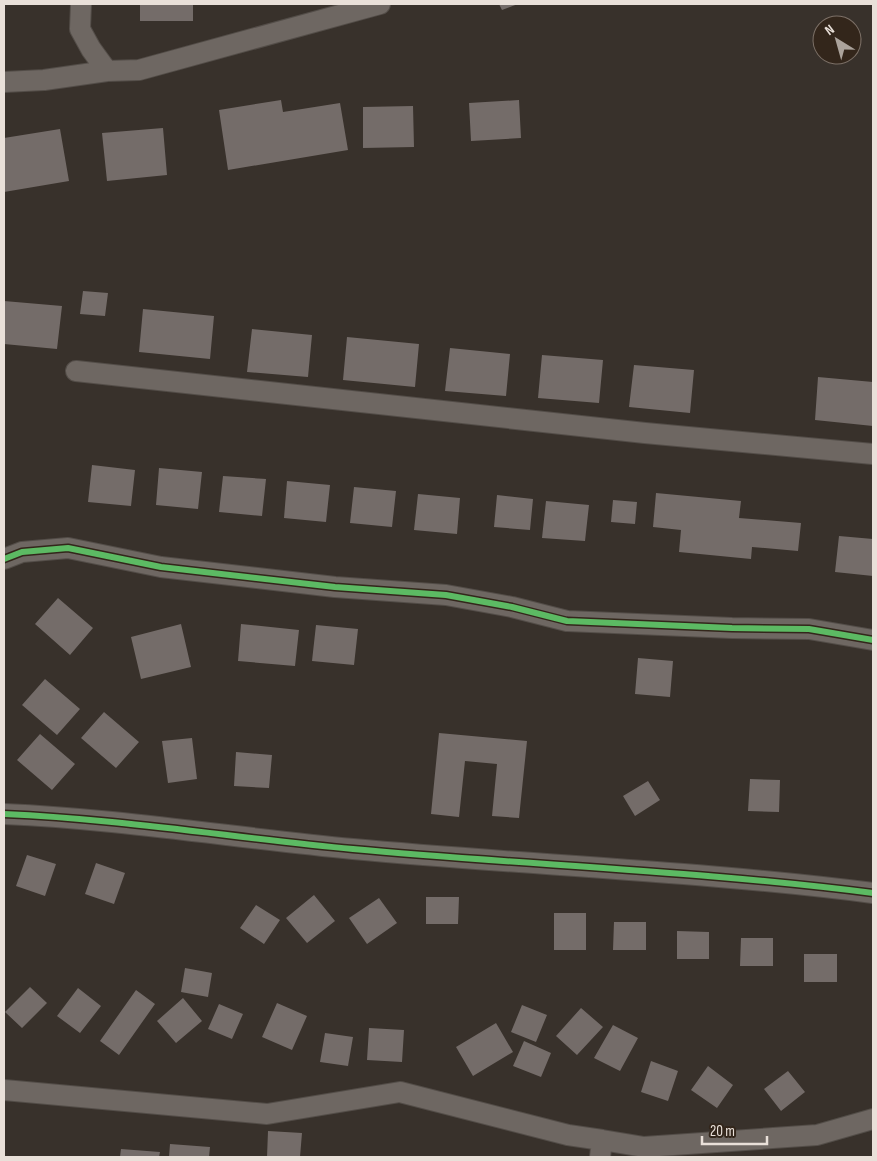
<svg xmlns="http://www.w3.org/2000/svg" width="877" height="1161" font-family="'Sofia Sans Condensed',sans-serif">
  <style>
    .building { fill: #746c69 }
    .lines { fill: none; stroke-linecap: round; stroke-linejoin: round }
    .minor-casing { stroke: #534d48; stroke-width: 22 }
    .minor { stroke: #6e6762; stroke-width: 20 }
    .cycleway-casing { stroke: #33261b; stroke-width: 9 }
    .cycleway { stroke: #5cba63; stroke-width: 6 }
  </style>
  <rect width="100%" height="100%" fill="#38312b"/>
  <path class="building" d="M140 4H193V21H140Z
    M499 4H518L502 10Z
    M281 100 283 112 340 103 348 150 228 170 219 110Z
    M519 100 521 138 471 141 469 103Z
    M413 106 414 147 363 148V107Z
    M163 128 167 175 107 181 102 133Z
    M60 129 69 181 4 192V138Z
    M83 291 108 293 105 316 80 314Z
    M4 301 62 306 57 349 4 344Z
    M143 309 214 316 210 359 139 352Z
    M252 329 312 335 308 377 247 372Z
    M347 337 419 344 415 387 343 380Z
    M450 348 510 354 506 396 445 391Z
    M542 355 603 360 599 403 538 398Z
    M634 365 694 370 690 413 629 407Z
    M818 377 873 382V426L815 420Z
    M92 465 135 470 131 506 88 502Z
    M159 468 202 472 198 509 156 505Z
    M223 476 266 479 262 516 219 512Z
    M287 481 330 485 326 522 284 518Z
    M354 487 396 491 392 527 350 523Z
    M656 493 741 501 739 518 801 523 798 551 752 547 751 559 679 552 681 530 653 527Z
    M418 494 460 498 457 534 414 530Z
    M497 495 533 499 530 530 494 527Z
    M613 500 637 502 635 524 611 522Z
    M546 501 589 505 585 541 542 538Z
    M839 536 873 539V576L835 572Z
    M58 598 93 628 70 655 35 624Z
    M181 624 191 667 141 679 131 637Z
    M241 624 299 630 295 666 238 661Z
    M316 625 358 629 354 665 312 661Z
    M638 658 673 661 670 697 635 694Z
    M45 679 80 709 57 735 22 705Z
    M104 712 139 742 116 768 81 738Z
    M439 733 527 741 519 818 492 816 497 764 465 761 459 817 431 814Z
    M40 734 75 764 52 790 17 760Z
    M192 738 197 779 168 783 162 741Z
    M236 752 272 755 269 788 234 786Z
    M750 779 780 780 779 812 748 811Z
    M648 781 660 800 635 816 623 796Z
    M27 855 56 864 45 896 16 886Z
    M96 863 125 873 114 904 85 894Z
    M314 895 335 921 307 943 286 918Z
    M426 897H459L458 924H426Z
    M379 898 397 923 367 944 349 918Z
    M256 905 280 920 264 944 240 928Z
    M554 913H586V950H554Z
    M614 922H646V950H613Z
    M677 931 709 932V959H677Z
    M741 938H773V966H740Z
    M804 954H837V982H804Z
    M185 968 212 973 208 997 181 992Z
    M30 987 47 1003 22 1028 5 1012Z
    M78 988 101 1006 80 1033 57 1016Z
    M136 990 155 1004 119 1055 100 1041Z
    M183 998 202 1021 176 1043 157 1021Z
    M277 1003 307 1016 292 1050 262 1037Z
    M219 1004 243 1014 232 1039 208 1029Z
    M522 1005 547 1015 536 1042 511 1032Z
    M581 1008 603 1027 577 1055 556 1036Z
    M496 1023 513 1052 473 1076 456 1047Z
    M613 1025 638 1038 620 1071 594 1058Z
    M369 1028 404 1030 402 1062 367 1060Z
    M325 1033 353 1037 348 1066 320 1062Z
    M524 1041 551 1053 541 1077 513 1066Z
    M651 1061 678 1071 668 1101 641 1092Z
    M708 1066 733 1085 717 1108 691 1090Z
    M788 1071 805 1092 781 1111 764 1089Z
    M268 1131 302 1133 300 1157H267Z
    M170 1144 210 1147 209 1157H169Z
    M121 1149 160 1152 159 1157H120Z"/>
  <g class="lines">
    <defs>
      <path id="minor" d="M81 4 80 29 91 49 107 71 139 70 380 4
        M4 82 44 80 107 71
        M76 371 645 433 873 454
        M4 559 22 552 68 548 161 567 335 587 446 595 512 607 567 621 732 628 809 629 873 640
        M4 814C121 819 236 838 353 849 526 865 701 871 873 893
        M4 1090 267 1114 400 1092 568 1135 602 1140 600 1157
        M602 1140 644 1147 817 1135 873 1119"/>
    </defs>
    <use href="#minor" class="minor-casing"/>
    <use href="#minor" class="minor"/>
    <defs>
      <path id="cycleway" d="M4 559 22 552 68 548 161 567 335 587 446 595 512 607 567 621 732 628 809 629 873 640
        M4 814C121 819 236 838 353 849 526 865 701 871 873 893"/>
    </defs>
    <use href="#cycleway" class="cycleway-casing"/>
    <use href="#cycleway" class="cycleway"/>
  </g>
  <rect width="877" height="1161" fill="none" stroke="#e9e0d9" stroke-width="10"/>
  <g transform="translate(837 40) rotate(323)"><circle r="24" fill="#33261b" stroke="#7c7067"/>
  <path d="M0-4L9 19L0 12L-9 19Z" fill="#aba39c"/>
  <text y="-8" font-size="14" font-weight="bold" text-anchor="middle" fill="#e9e0d9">N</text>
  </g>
  <path d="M702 1136v8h65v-8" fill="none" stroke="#e9e0d9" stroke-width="2.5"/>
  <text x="710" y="1136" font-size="15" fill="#e9e0d9" stroke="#33261b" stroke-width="4" paint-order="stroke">20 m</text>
</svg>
